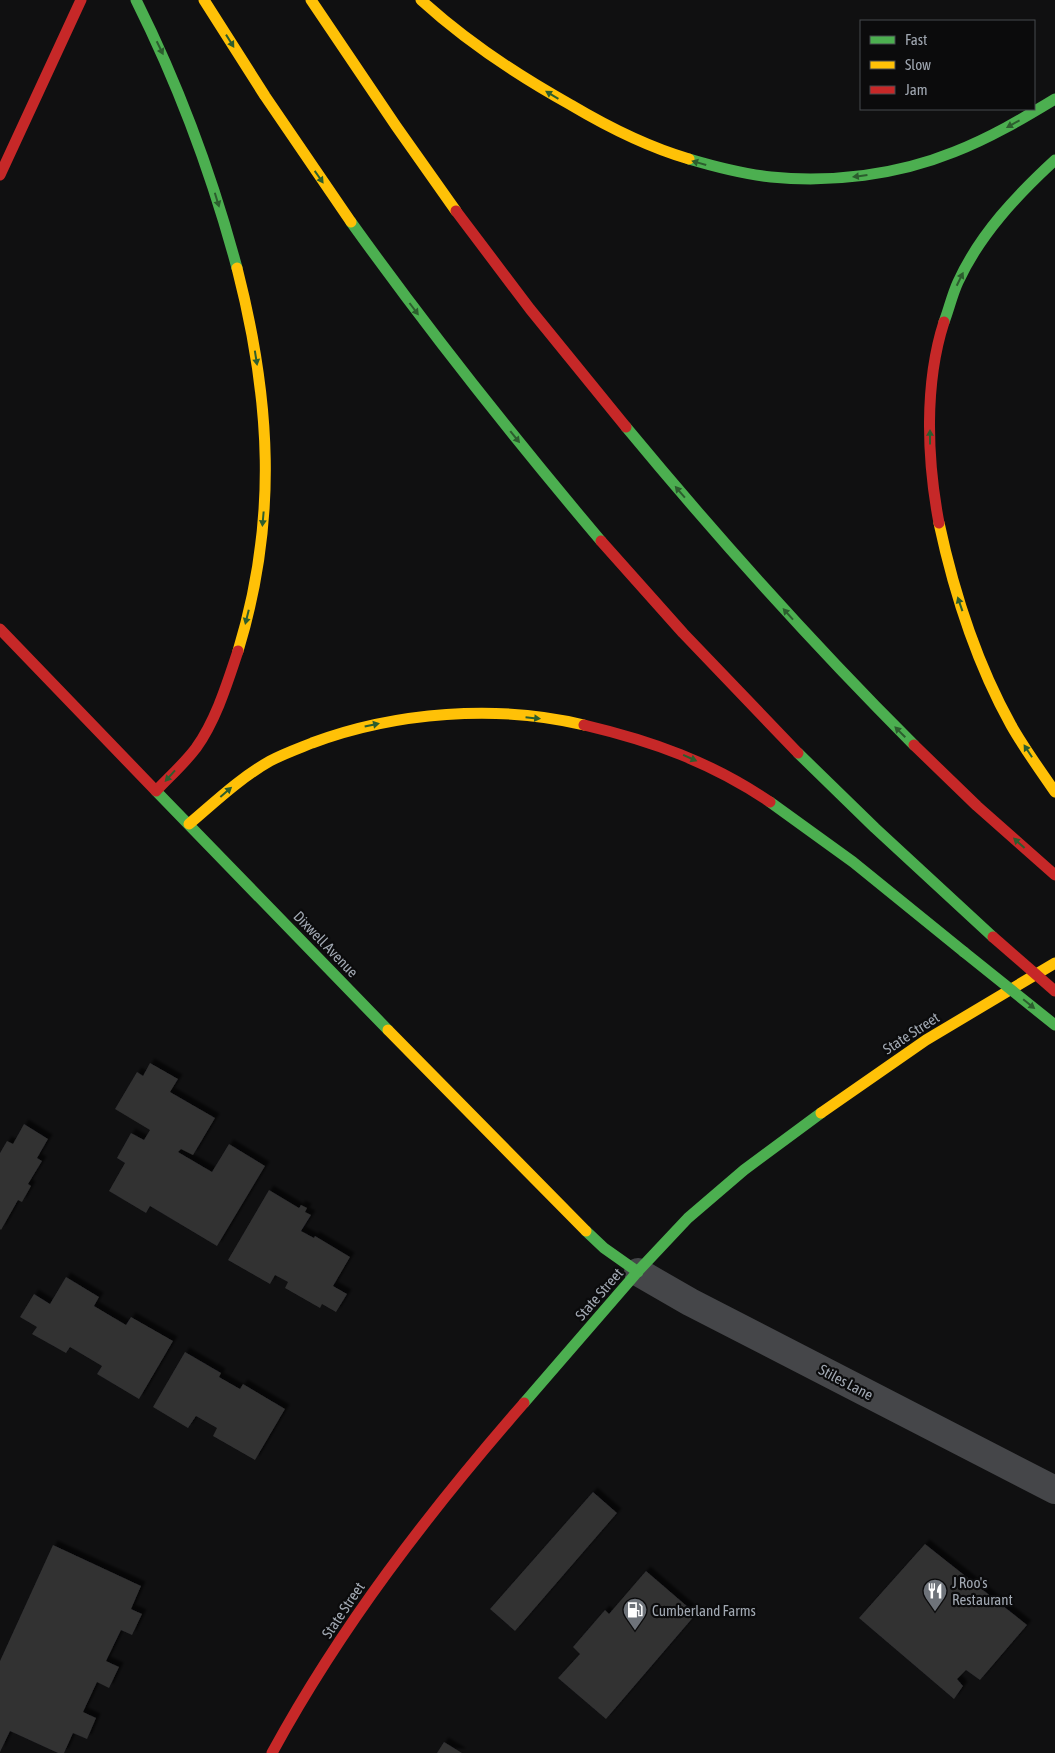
<svg xmlns="http://www.w3.org/2000/svg" width="1055" height="1753" font-family="'Asap Condensed',sans-serif">
  <style>
    .building { fill: #313133; filter: url(#shadow) }
    .lines { fill: none; stroke-linecap: round; stroke-linejoin: round }
    .street { stroke: #454649; stroke-width: 28 }
    .fast { stroke: #4caf50; stroke-width: 11 }
    .slow { stroke: #ffc107; stroke-width: 11 }
    .jam { stroke: #c62828; stroke-width: 11 }
    .fast-bridge { stroke: #4caf50; stroke-width: 11 }
    .jam-bridge { stroke: #c62828; stroke-width: 11 }
    .oneway { fill: #2c5d2e }
    .labels { text-anchor: middle; dominant-baseline: central; stroke-width: 4.5; stroke-linejoin: round; paint-order: stroke }
    .street-label { font-size: 15px; fill: #a1a8b2; stroke: #0b0b0c }
    .poi-label { font-size: 15px; fill: #a1a8b2; stroke: #0b0b0c; text-anchor: start }
  </style>
  <defs>
    <filter id="shadow"><feDropShadow dx="4.5" dy="-4.5" stdDeviation="1" flood-color="#0009"/></filter>
  </defs>
  <rect width="100%" height="100%" fill="#101011"/>
  <path class="building" d="M150 1063 178 1079 170 1092 215 1118 193 1155 181 1149 178 1152 212 1172 229 1144 265 1166 217 1246 150 1206 146 1213 109 1191 125 1163 117 1158 131 1133 144 1140 150 1130 115 1109 137 1072 143 1076Z
    M24 1124 48 1139 37 1158 42 1161 28 1184 31 1186 22 1202 18 1200 1 1230 0 1229V1153L7 1141 13 1144Z
    M269 1190 299 1208 301 1205 307 1208 305 1212 311 1215 301 1231 314 1238 315 1236 350 1257 333 1286 347 1294 336 1312 322 1304 320 1308 285 1288 288 1282 275 1275 270 1284 228 1260Z
    M66 1277 99 1297 94 1306 126 1325 131 1317 173 1341 139 1399 97 1374 102 1366 70 1347 66 1353 32 1334 37 1327 20 1317 34 1294 50 1304Z
    M185 1352 221 1373 219 1377 240 1389 243 1384 285 1409 255 1460 213 1436 217 1428 196 1416 188 1428 153 1407Z
    M593 1492 617 1513 515 1631 490 1609Z
    M925 1544 1027 1625 980 1680 966 1670 957 1679 963 1686 954 1699 859 1618Z
    M53 1545 141 1586 131 1609 142 1614 132 1635 121 1630 106 1661 119 1667 109 1688 97 1682 83 1712 96 1718 87 1739 73 1733 64 1753H58L10 1731 0 1752V1661Z
    M646 1571 696 1614 606 1719 558 1678 580 1654 573 1647 605 1610 609 1614Z
    M444 1742 462 1753H437Z"/>
  <g class="lines">
    <path class="street" d="M638 1272 690 1302 1055 1490"/>
    <path class="fast" d="M136 0C179 86 212 175 237 268
      M689 159C716 167 743 174 771 177 832 183 897 175 954 152 990 138 1022 119 1055 99
      M351 222C430 332 514 438 601 541
      M944 322C949 309 952 295 958 282 980 234 1017 195 1055 160
      M626 427C717 537 813 644 914 745
      M798 753 875 828 993 937
      M156 791 388 1030
      M770 802 853 862 964 952
      M586 1231 604 1248 638 1272
      M524 1403 640 1269 688 1218 744 1170 821 1113"/>
    <path class="slow" d="M204 0 265 96 351 222
      M311 0 396 126 456 211
      M421 0C467 42 517 75 571 105 608 127 648 147 689 159
      M237 268C271 400 278 520 238 651
      M939 523C954 593 976 662 1011 725 1024 748 1040 770 1055 792
      M189 824C215 802 240 778 270 761 283 754 297 749 312 743 395 712 497 704 584 725
      M388 1030 586 1231
      M821 1113 926 1040 1055 963"/>
    <path class="jam" d="M0 175 81 0
      M456 211 530 309 626 427
      M939 523C927 460 924 384 944 322
      M601 541 683 633 798 753
      M0 629 156 791
      M584 725C652 741 711 762 770 802
      M914 745 977 806 1055 875
      M156 791C169 777 184 764 196 748 216 720 227 684 238 651
      M272 1753C341 1626 429 1512 524 1403"/>
    <path class="fast-bridge" d="M964 952 1055 1025"/>
    <path class="jam-bridge" d="M993 937 1055 991"/>
  </g>
  <defs><path id="oneway-solid" d="M-6-.8H1V-3.2L6.5 0L1 3.2V.8H-6Z" transform="scale(1.25)"/></defs>
  <g class="oneway">
    <use href="#oneway-solid" transform="translate(230 41) rotate(58)"/>
    <use href="#oneway-solid" transform="translate(160 48) rotate(64)"/>
    <use href="#oneway-solid" transform="translate(552 95) rotate(-149)"/>
    <use href="#oneway-solid" transform="translate(1013 124) rotate(151)"/>
    <use href="#oneway-solid" transform="translate(699 163) rotate(-164)"/>
    <use href="#oneway-solid" transform="translate(860 176) rotate(173)"/>
    <use href="#oneway-solid" transform="translate(319 177) rotate(55)"/>
    <use href="#oneway-solid" transform="translate(217 200) rotate(73)"/>
    <use href="#oneway-solid" transform="translate(960 279) rotate(-64)"/>
    <use href="#oneway-solid" transform="translate(414 309) rotate(53)"/>
    <use href="#oneway-solid" transform="translate(256 358) rotate(81)"/>
    <use href="#oneway-solid" transform="translate(515 437) rotate(51)"/>
    <use href="#oneway-solid" transform="translate(930 437) rotate(-90)"/>
    <use href="#oneway-solid" transform="translate(680 492) rotate(-131)"/>
    <use href="#oneway-solid" transform="translate(263 519) rotate(95)"/>
    <use href="#oneway-solid" transform="translate(960 604) rotate(-109)"/>
    <use href="#oneway-solid" transform="translate(788 614) rotate(-132)"/>
    <use href="#oneway-solid" transform="translate(247 617) rotate(104)"/>
    <use href="#oneway-solid" transform="translate(533 718) rotate(6)"/>
    <use href="#oneway-solid" transform="translate(372 725) rotate(-12)"/>
    <use href="#oneway-solid" transform="translate(900 732) rotate(-135)"/>
    <use href="#oneway-solid" transform="translate(1028 751) rotate(-123)"/>
    <use href="#oneway-solid" transform="translate(690 758) rotate(24)"/>
    <use href="#oneway-solid" transform="translate(170 776) rotate(132)"/>
    <use href="#oneway-solid" transform="translate(226 792) rotate(-41)"/>
    <use href="#oneway-solid" transform="translate(1019 843) rotate(-138)"/>
    <use href="#oneway-solid" transform="translate(1029 1004) rotate(39)"/>
  </g>
  <defs>
    <symbol id="restaurant-pin" viewBox="-11 -11 22 30"><path d="M0 17L-7.5 6A9.5 9.5 0 1 1 7.5 6Z" fill="#6e737a" stroke="#0b0b0c"/><path d="M-5-6h1v4h1v-4h1v4h1v-4h1v5L-1.5 .5V6h-2V.5L-5-1ZM5-6V6H3V1.5H1.5Q1.5-4 5-6Z" fill="#fff"/></symbol>
    <symbol id="fuel-pin" viewBox="-11 -11 22 30"><path d="M0 17L-7.5 6A9.5 9.5 0 1 1 7.5 6Z" fill="#6e737a" stroke="#0b0b0c"/><path d="M-5.5-6h7V0h2V4h1.3V-2.5L3-4.5l.8-.8L6-3V5H2.5V1h-1V6h-7ZM-4.2-4.7v3.2H.2V-4.7Z" fill="#fff"/></symbol>
  </defs>
  <g fill-rule="evenodd">
    <use href="#restaurant-pin" x="921" y="1577" width="28" height="38"/>
    <use href="#fuel-pin" x="621" y="1596" width="28" height="38"/>
  </g>
  <g class="labels">
    <g class="street-label">
      <text transform="translate(326 944) rotate(46)">Dixwell Avenue</text>
      <text transform="translate(911 1033) rotate(-33)">State Street</text>
      <text transform="translate(599 1294) rotate(-49)">State Street</text>
      <text transform="translate(846 1382) rotate(28)">Stiles Lane</text>
      <text transform="translate(343 1610) rotate(-56)">State Street</text>
    </g>
    <g class="poi-label">
      <text x="952" y="1582">J Roo's<tspan x="952" dy="17">Restaurant</tspan></text>
      <text x="652" y="1610">Cumberland Farms</text>
    </g>
  </g>
  <rect x="860" y="20" width="175" height="90" fill="#0b0b0c" stroke="#474a4e"/>
  <rect x="870" y="36" width="25" height="8" fill="#4caf50" stroke="#474a4e"/>
  <text x="905" y="45" font-size="15" fill="#a1a8b2">Fast</text>
  <rect x="870" y="61" width="25" height="8" fill="#ffc107" stroke="#474a4e"/>
  <text x="905" y="70" font-size="15" fill="#a1a8b2">Slow</text>
  <rect x="870" y="86" width="25" height="8" fill="#c62828" stroke="#474a4e"/>
  <text x="905" y="95" font-size="15" fill="#a1a8b2">Jam</text>
</svg>
